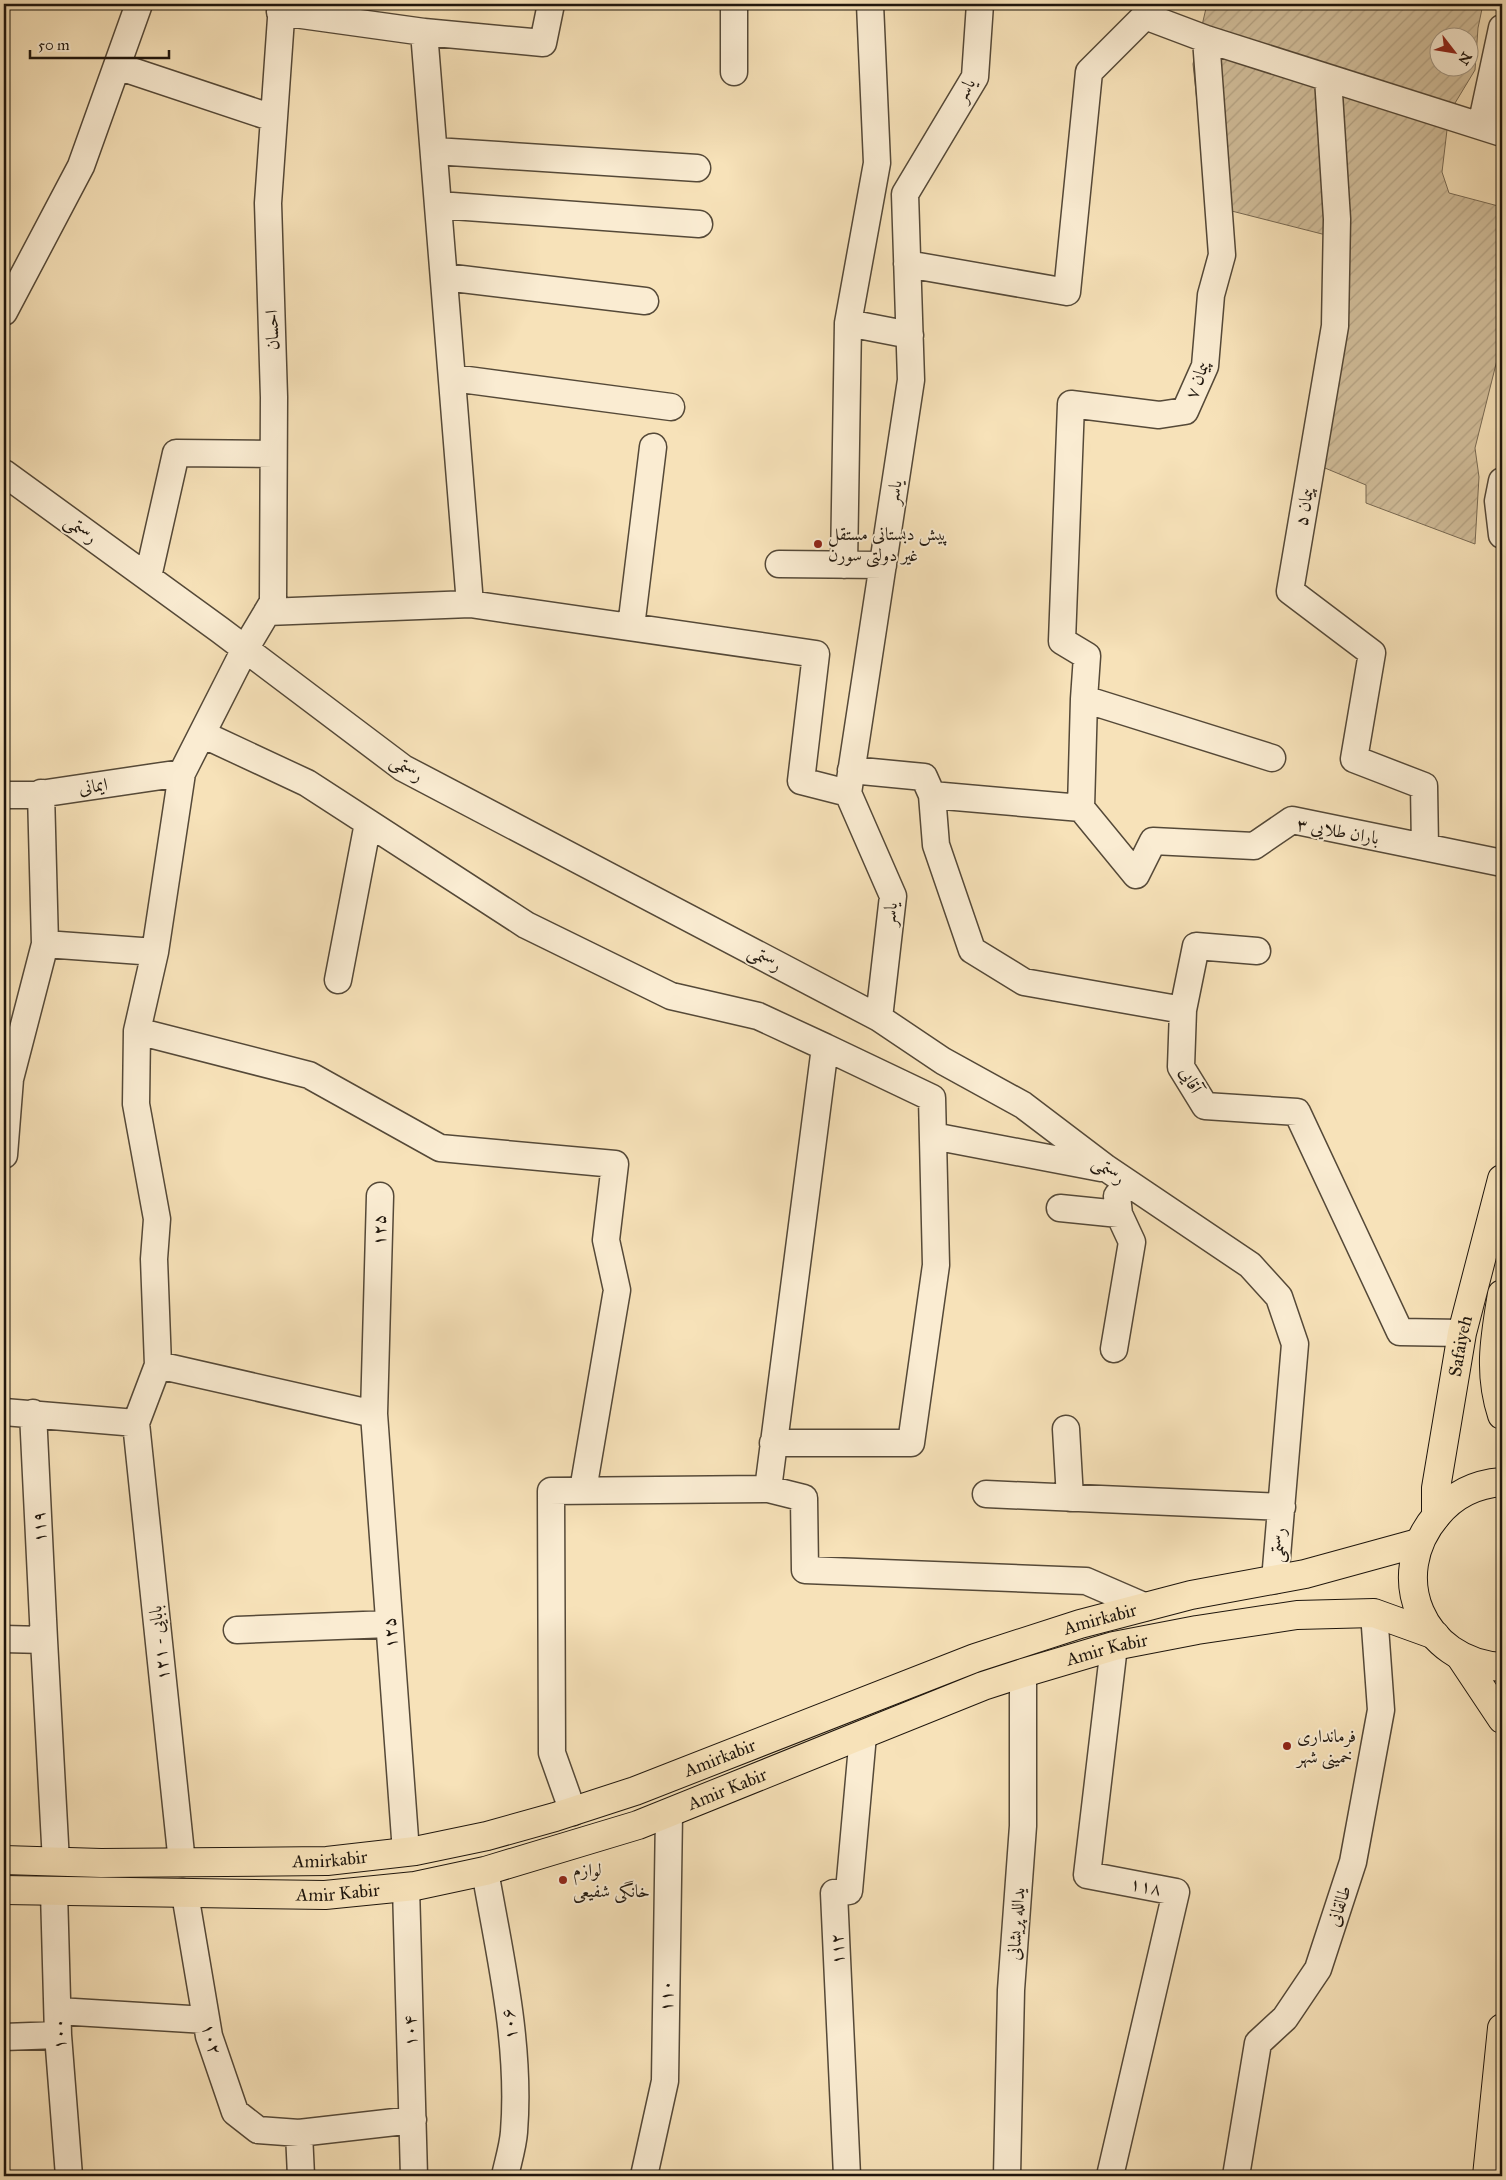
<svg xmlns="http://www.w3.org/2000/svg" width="1506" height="2180" font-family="'IM FELL Great Primer',Amiri,serif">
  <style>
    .garden { fill: url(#garden-furrows); stroke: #786a54; fill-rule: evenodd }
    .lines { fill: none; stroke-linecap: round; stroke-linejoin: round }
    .minor-casing { stroke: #554938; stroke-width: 29 }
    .major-casing { stroke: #1f160d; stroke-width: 30 }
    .minor { stroke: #faecd2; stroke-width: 26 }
    .major { stroke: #f7e2b9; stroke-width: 28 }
    .poi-dot { fill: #8f2418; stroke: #faecd2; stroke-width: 2 }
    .labels { text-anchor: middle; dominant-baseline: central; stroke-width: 4; stroke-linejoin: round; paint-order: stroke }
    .street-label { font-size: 18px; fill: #1f160d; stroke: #faecd2 }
    .poi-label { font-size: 18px; fill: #1f160d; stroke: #faecd2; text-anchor: start }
  </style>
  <defs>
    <pattern id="garden-furrows" width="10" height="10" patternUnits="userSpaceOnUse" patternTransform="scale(1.25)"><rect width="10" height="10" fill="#d2bf9c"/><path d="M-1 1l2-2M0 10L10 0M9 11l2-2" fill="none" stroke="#b4a385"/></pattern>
  </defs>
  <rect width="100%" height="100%" fill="#f7e2b9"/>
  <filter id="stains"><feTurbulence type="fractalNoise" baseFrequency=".004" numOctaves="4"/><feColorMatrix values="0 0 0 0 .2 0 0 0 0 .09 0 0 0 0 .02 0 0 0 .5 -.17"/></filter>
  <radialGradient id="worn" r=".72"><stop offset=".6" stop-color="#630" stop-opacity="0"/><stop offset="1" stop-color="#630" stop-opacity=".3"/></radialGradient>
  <path class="garden" d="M1207 4H1483L1478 28 1475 70 1449 113 1442 172 1449 193 1502 207V340L1475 448 1479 477 1475 544 1366 503V485L1320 466 1326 235 1208 205 1193 64ZM1438 38H1468V68H1438Z"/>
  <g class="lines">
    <defs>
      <path id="minor" d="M734 4V72
        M870 4 877 163 848 323 910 335
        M280 12 424 32
        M117 66 273 118
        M1328 78 1337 219 1335 326 1290 591 1372 653 1354 759 1424 786 1425 847
        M1481 126 1502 28
        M435 151 697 168
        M439 205 699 224
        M907 264 1067 292 1089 72 1145 16 1206 39
        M445 277 645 301
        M4 312 81 166 139 4
        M453 378 671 407
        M4 473 220 630 403 768 879 1018 943 1061 1023 1105 1106 1168 1250 1265 1279 1297 1295 1344 1275 1580
        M1502 535 1498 501 1502 481
        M779 564 883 565
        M844 565 848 323
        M148 577 176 453 273 454
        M470 604 816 654 801 781 848 793
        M267 612 470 604 424 32 543 43 551 4
        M631 627 653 447
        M202 734 307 783 526 925 671 996 758 1016 825 1047 768 1489 551 1491 552 1753 573 1812
        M1272 758 1084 699 1087 656 1062 641 1071 404 1159 415 1185 411 1205 366 1211 295 1222 255 1206 39 1502 133
        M851 770 924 777 932 795 936 845 972 950 1024 982 1183 1010 1181 1067 1205 1106 1297 1112 1400 1332 1462 1333
        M4 795H33L182 773
        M932 795 1081 808 1136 875 1153 841 1254 846 1292 820 1502 863
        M1081 808 1084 699
        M45 944 155 952
        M338 980 368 823
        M1183 1010 1196 946 1257 951
        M879 1018 893 896 848 793 911 380 905 194 975 77 980 4
        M137 1031 309 1075 440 1148 615 1164 606 1240 617 1290 583 1490
        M4 1079H10L4 1155
        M10 1079 45 944 41 793
        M933 1136 1101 1168
        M1060 1208 1119 1214 1117 1196
        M1114 1349 1132 1242 1119 1214
        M158 1365 374 1414 406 1852
        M4 1412 136 1423 158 1365 154 1259 157 1219 136 1104 137 1031 155 952 182 773 245 649 273 602 274 397 268 203 282 4
        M374 1414 380 1196
        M136 1423 182 1863
        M1066 1429 1070 1498
        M773 1443H911L936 1265 932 1098 825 1047
        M768 1489 804 1498 805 1570 1086 1581 1146 1607
        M986 1494 1282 1507
        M237 1630 389 1624
        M4 1639 44 1640 33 1413
        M44 1640 56 1862
        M485 1871C500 1956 521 2045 514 2132 513 2146 508 2162 505 2176
        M406 1887 414 2176
        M54 1892 58 2035 69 2176
        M185 1894 209 2036 235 2112 258 2130 299 2133 301 2176
        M58 2011 206 2020
        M4 2037 58 2035
        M299 2133 413 2120
        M644 2176 665 2081 669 1813
        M847 2176 834 1893 849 1891 863 1735
        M1007 2176 1011 1990 1023 1826V1673
        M1110 2176 1176 1892 1087 1875 1114 1646
        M1236 2176 1258 2043 1285 2018 1318 1969 1353 1862 1381 1710 1374 1613"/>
      <g id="major">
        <path d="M1502 1294C1495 1337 1488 1372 1502 1415"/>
        <path d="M1502 1482C1475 1484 1454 1494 1437 1515 1385 1576 1422 1662 1502 1667"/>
        <path id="s1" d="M1436 1516V1488L1462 1333 1502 1179"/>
        <path d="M1460 1656 1502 1719"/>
        <path id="s2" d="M4 1860 101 1863 327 1861 415 1851 487 1836 555 1817 635 1791 975 1658 1080 1624 1191 1595 1305 1574 1418 1543"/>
        <path id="s3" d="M4 1890 325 1895 415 1886 485 1871 638 1825 983 1686 1023 1673 1114 1646 1197 1630 1297 1615 1374 1613 1435 1635"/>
        <path d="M1487 2176 1502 2028"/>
      </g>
    </defs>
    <use href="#minor" class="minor-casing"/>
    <use href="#major" class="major-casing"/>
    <use href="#minor" class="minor"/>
    <use href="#major" class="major"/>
  </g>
  <g class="poi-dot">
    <circle cx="818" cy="544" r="5"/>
    <circle cx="1287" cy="1746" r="5"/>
    <circle cx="563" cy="1880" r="5"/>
  </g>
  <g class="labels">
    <g class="street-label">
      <text transform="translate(965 90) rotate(-62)">یاسر</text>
      <text transform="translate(272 330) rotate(-92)">احسان</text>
      <text transform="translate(1197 380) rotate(-70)">پیمان ۷</text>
      <text transform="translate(894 492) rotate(-81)">یاسر</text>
      <text transform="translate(1304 507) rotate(-80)">پیمان ۵</text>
      <text transform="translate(81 529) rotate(36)">رستمی</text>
      <text transform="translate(407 768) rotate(32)">رستمی</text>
      <text transform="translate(93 786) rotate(-8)">ایمانی</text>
      <text transform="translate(1338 831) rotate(10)">باران طلایی ۳</text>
      <text transform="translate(890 914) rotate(-85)">یاسر</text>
      <text transform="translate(765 958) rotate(28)">رستمی</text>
      <text transform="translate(1191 1080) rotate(63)">آقایی</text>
      <text transform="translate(1109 1170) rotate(35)">رستمی</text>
      <text transform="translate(379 1230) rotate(-89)">۱۲۵</text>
      <text stroke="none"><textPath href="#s1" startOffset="172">Safaiyeh</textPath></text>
      <text transform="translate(39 1527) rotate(-93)">۱۱۹</text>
      <text transform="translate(1278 1545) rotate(-85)">رستمی</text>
      <text stroke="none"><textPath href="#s2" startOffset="1136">Amirkabir</textPath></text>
      <text transform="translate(390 1633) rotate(-94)">۱۲۵</text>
      <text transform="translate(159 1643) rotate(-96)">بابایی - ۱۲۱</text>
      <text stroke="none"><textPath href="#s3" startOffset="1144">Amir Kabir</textPath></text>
      <text stroke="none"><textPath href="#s2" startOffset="731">Amirkabir</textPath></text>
      <text stroke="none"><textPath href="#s3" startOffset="739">Amir Kabir</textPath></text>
      <text stroke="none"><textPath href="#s2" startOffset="326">Amirkabir</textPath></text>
      <text transform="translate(1146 1886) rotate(11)">۱۱۸</text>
      <text stroke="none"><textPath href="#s3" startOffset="334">Amir Kabir</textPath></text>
      <text transform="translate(1339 1906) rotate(-72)">طالقانی</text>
      <text transform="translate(1016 1924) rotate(-86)">یدالله پریشانی</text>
      <text transform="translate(837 1949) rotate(-93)">۱۱۲</text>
      <text transform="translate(666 1996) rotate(-89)">۱۱۰</text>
      <text transform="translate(509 2024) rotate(-97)">۱۰۶</text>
      <text transform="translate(410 2031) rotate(-92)">۱۰۴</text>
      <text transform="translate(59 2034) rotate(-92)">۱۰۰</text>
      <text transform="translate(212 2039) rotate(75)">۱۰۲</text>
    </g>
    <g class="poi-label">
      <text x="828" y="534">پیش دبستانی مستقل<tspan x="828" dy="21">غیر دولتی سورن</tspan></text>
      <text x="1297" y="1736">فرمانداری<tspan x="1297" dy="21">خمینی شهر</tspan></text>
      <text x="573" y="1870">لوازم<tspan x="573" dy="21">خانگی شفیعی</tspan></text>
    </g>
  </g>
  <rect width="1506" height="2180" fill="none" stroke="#f7e2b9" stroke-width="20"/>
  <rect x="5" y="5" width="1496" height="2170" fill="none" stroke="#1f160d" stroke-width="2.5"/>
  <rect x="10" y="10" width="1486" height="2160" fill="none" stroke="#1f160d"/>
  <g transform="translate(1454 52) rotate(121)"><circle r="24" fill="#faecd2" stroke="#a29683"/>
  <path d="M0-4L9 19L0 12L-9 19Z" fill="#8f2418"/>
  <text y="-8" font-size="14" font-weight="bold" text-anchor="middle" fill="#1f160d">N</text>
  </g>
  <path d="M30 50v8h139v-8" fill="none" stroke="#1f160d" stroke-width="2.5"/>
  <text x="38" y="50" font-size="15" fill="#1f160d" stroke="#faecd2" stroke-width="4" paint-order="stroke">50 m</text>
  <rect width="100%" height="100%" filter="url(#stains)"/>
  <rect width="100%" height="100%" fill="url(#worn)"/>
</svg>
